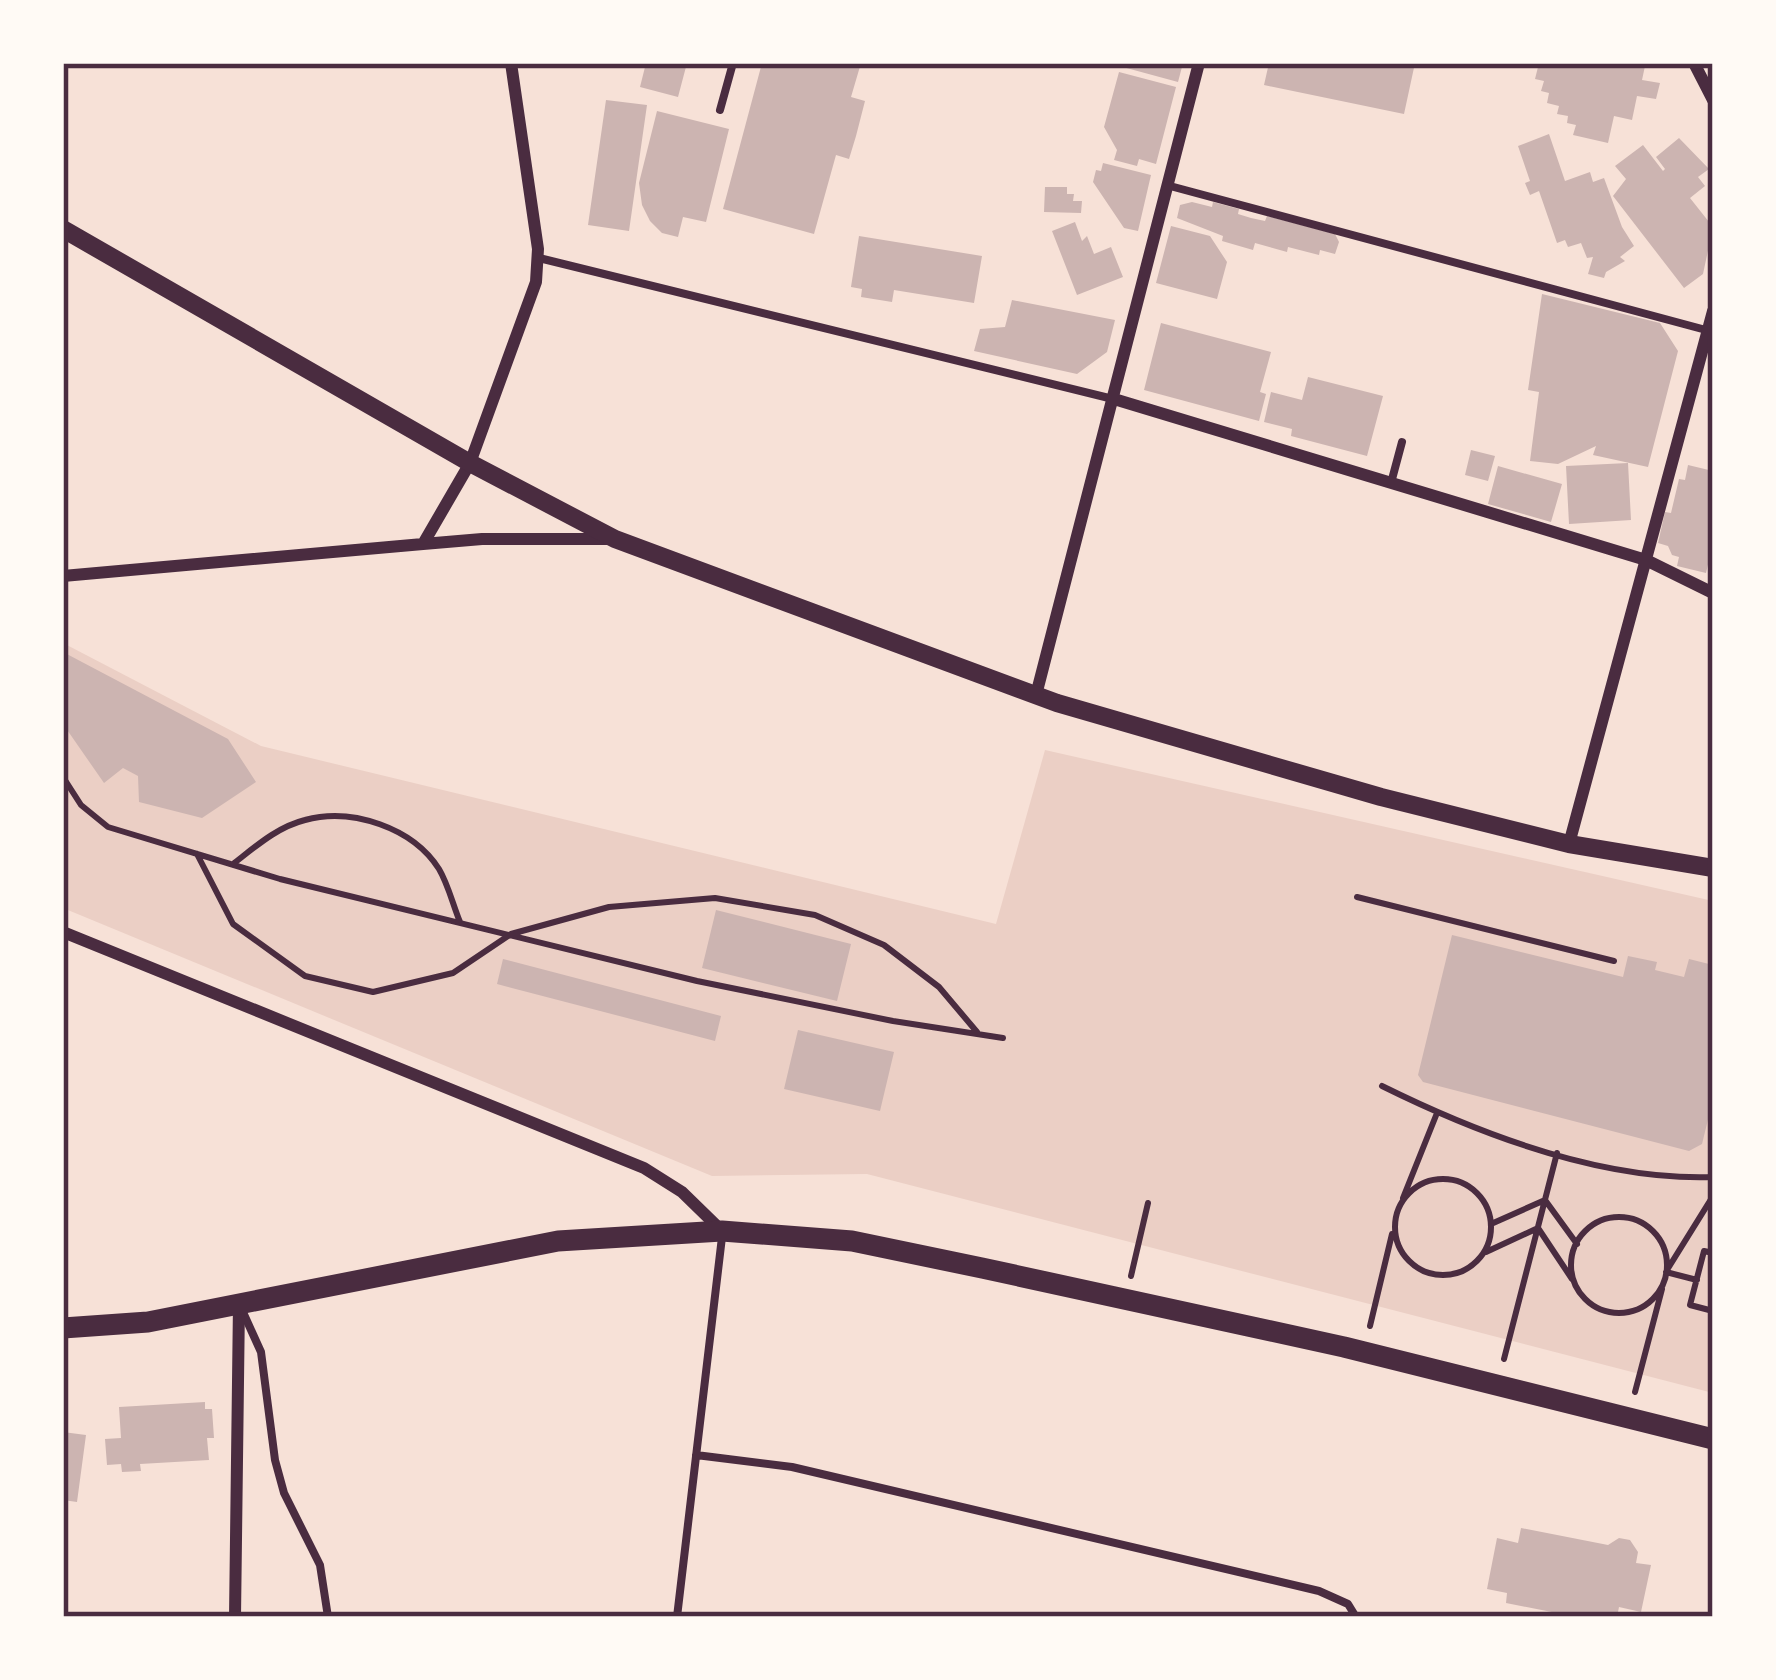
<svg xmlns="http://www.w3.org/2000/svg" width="1776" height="1680" font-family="Figtree,sans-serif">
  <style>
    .green { fill: #ebcfc5 }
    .building { fill: #ccb4b1 }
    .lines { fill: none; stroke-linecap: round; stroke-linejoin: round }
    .path { stroke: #4a2c40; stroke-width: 6 }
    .service { stroke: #4a2c40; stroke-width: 8 }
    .minor { stroke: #4a2c40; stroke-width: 12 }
    .tertiary { stroke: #4a2c40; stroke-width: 18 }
    .secondary { stroke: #4a2c40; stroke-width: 21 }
    .neatline { fill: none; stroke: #4a2c40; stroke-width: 4.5 }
  </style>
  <rect width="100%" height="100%" fill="#f7e1d7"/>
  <path class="green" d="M63 643 261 746 996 924 1045 750 1713 901V1393L867 1174 712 1176 63 908Z"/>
  <path class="building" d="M646 63H687L678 97 640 87Z
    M762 63H861L851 97 865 101 856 136 849 159 836 155 814 234 723 209Z
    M1108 63H1183L1178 82Z
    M1269 63H1415L1404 114 1264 85Z
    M1539 63 1645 66 1642 80 1660 83 1656 99 1637 96 1632 120 1614 116 1608 143 1573 135 1576 125 1567 123 1568 116 1557 114 1559 106 1547 103 1549 93 1541 91 1544 81 1535 79Z
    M1119 72 1176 87 1156 164 1139 159 1137 166 1114 160 1117 150 1104 127Z
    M606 100 647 105 629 231 588 225Z
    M657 111 729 129 706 222 683 217 678 237 662 233 650 221 642 205 639 183Z
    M1549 134 1565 181 1590 172 1593 182 1604 178 1622 227 1634 246 1620 257 1625 261 1606 272 1604 278 1588 274 1593 257 1587 258 1581 243 1568 247 1565 240 1557 243 1539 191 1530 195 1525 183 1530 181 1518 146Z
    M1679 138 1709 169 1698 177 1705 186 1690 198 1713 227 1703 274 1684 288 1613 196 1626 179 1615 166 1643 145 1663 171 1665 169 1656 157Z
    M1103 163 1151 175 1138 231 1124 228 1093 182 1096 170 1101 171Z
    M1045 187H1067V194H1074L1073 201H1082L1081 213 1044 212Z
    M1192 202 1212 207 1213 202 1239 209 1238 214 1251 218 1265 221 1267 216 1335 234 1339 242 1335 254 1320 250 1319 255 1288 247 1287 252 1255 243 1253 250 1222 241 1223 236 1177 218 1180 205Z
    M1075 222 1082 241 1087 236 1094 254 1111 247 1123 277 1077 295 1052 231Z
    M1171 226 1210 236 1227 262 1217 299 1156 283Z
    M859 236 982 256 974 303 894 290 892 302 861 297 862 289 851 287Z
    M1542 294 1660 323 1678 351 1648 467 1593 455 1596 446 1558 464 1530 461 1539 392 1528 390Z
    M1012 300 1115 320 1107 352 1077 374 974 351 980 329 1005 327Z
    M1161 323 1271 352 1260 392 1266 394 1259 421 1144 390Z
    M1308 377 1383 396 1367 456 1291 436 1292 429 1264 422 1271 392 1302 400Z
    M1471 450 1495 456 1488 481 1465 475Z
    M1628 463 1631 520 1569 524 1566 466Z
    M1688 465 1713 471V543L1706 573 1677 566 1679 557 1672 555 1668 546 1658 543 1665 512 1671 513 1679 479 1685 480Z
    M1498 466 1562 484 1551 522 1488 504Z
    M63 652 228 739 256 782 202 818 139 802 138 776 123 768 104 783 63 724Z
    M716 910 851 944 837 1001 702 968Z
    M1452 935 1623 977 1628 956 1657 962 1655 970 1684 977 1689 959 1713 965V1099L1702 1144 1689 1151 1423 1082 1418 1075Z
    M503 959 721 1016 715 1041 497 984Z
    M798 1030 894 1052 880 1111 784 1089Z
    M205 1402V1409H212L214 1438H207L209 1460 140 1464 141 1471 122 1472 121 1464 107 1465 105 1439 121 1438 119 1407Z
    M63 1432 86 1435 77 1502 63 1500Z
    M1521 1528 1608 1545 1619 1538 1630 1540 1638 1552 1636 1563 1651 1565 1641 1612 1619 1607 1617 1617H1577L1506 1603 1507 1593 1487 1589 1497 1538 1518 1543Z"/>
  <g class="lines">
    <path class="path" d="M63 777 81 805 108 827 280 879 697 981 893 1021 1003 1038
      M197 854 233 924 305 976 373 992 453 973 511 934 609 907 715 898 815 915 884 945 939 987 977 1032
      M233 864C255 847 277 827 305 820 352 807 413 828 439 869 448 884 453 905 460 922
      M1357 897 1614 961
      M1382 1086C1481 1135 1601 1181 1713 1177
      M1395 1227a48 48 0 1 1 96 0a48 48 0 1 1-96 0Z
      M1403 1198 1437 1113
      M1571 1265a48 48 0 1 1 96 0a48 48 0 1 1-96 0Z
      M1491 1224 1545 1200 1577 1244
      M1486 1252 1538 1228 1572 1279
      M1713 1253 1704 1251 1690 1305 1713 1311
      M1667 1270 1713 1196
      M1666 1272 1697 1280
      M1131 1276 1148 1203
      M1370 1326 1392 1234
      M1504 1359 1557 1153
      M1635 1392 1662 1289"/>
    <path class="service" d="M720 110 733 63
      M1170 186 1706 330
      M539 258 1113 399
      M1391 483 1402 442
      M242 1310 261 1352 275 1460 284 1493 320 1565 328 1617
      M696 1455 792 1467 1319 1591 1348 1604 1356 1617
      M677 1617 722 1237"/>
    <path class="minor" d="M1694 63 1713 100
      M1114 399 1646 560 1713 593
      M423 544 482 539H608
      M63 576 423 544 470 463 536 282 538 249 511 63
      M1036 695 1199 63
      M1569 844 1713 311
      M63 932 644 1168 682 1192 722 1231
      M235 1617 239 1303"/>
    <path class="tertiary" d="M63 229 470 463 615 539 1057 703 1381 797 1569 844 1713 868"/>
    <path class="secondary" d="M63 1328 148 1322 558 1241 722 1231 852 1241 982 1268 1344 1347 1713 1439"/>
  </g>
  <rect width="1776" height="1680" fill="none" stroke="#fffaf5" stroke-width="132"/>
  <rect x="66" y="66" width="1644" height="1548" class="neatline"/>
</svg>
